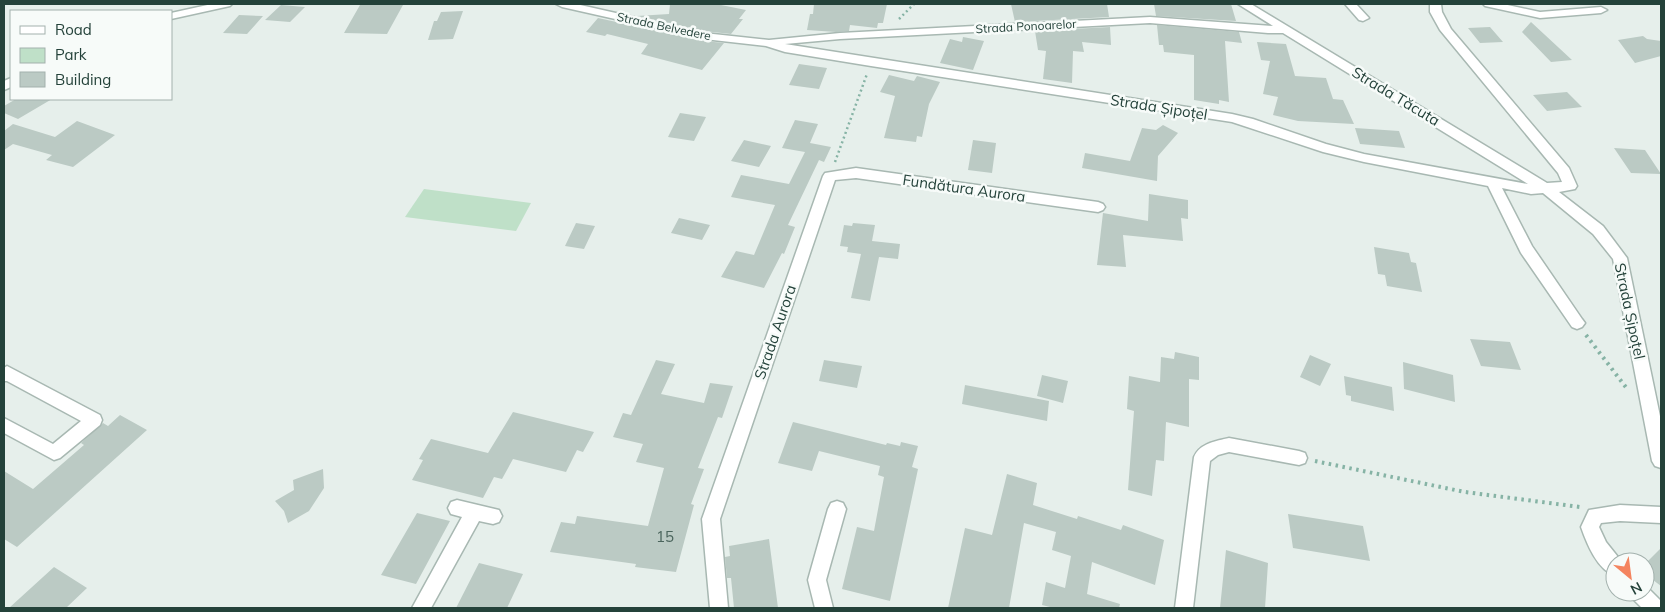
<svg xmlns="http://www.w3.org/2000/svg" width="1665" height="612" font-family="Mulish,sans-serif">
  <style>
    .green { fill: #bfe0c8 }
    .building { fill: #bbcac4 }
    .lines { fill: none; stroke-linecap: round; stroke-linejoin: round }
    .minor-casing { stroke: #a8b8b2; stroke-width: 3 }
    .path-far1 { stroke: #86b3a5; stroke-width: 2.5; stroke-dasharray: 2 3; stroke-linecap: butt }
    .path { stroke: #86b3a5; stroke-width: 4; stroke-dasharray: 2.5 4.5; stroke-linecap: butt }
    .minor { fill: #fff; fill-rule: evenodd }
    .labels { text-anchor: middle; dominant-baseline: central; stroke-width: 5; stroke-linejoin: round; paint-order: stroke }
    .far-street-label { font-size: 12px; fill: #24423a; stroke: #f7fbf9 }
    .street-label { font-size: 15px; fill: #24423a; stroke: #f7fbf9 }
    .near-number-label { font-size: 15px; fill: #4a645c }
  </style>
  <rect width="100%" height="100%" fill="#e6efeb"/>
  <path class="green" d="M424 189 531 203 516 231 405 217Z"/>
  <path class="building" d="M670 4H716L746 10 739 19H743L731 34 704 31 637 16 669 14Z
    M814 4H887L883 23H878L877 28 850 25 849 31 836 32 807 30 810 14H813Z
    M1011 4H1107L1109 17 1015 22Z
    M1154 4H1231L1236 21 1156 16Z
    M281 5 305 7 290 22 265 20Z
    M360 5H403L387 34 344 33Z
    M463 11 453 39 428 40 434 21H437L441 12Z
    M239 15 263 16 247 34 223 33Z
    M598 18 704 41 724 43 702 70 641 54 648 44 607 34 605 36 586 32Z
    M1531 22 1572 60 1551 62 1522 32Z
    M1157 25 1239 32 1242 43 1225 41 1229 102 1219 100V104L1194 100V55L1164 52 1163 45H1159Z
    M1110 27 1111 45 1082 42 1084 52 1073 51 1072 83 1043 79 1046 51 1038 50 1035 31Z
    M1490 27 1503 42 1480 43 1468 28Z
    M1643 36 1647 39 1661 41V56L1635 63 1618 40Z
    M963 37 984 41 973 70 940 63 950 39 962 42Z
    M1257 42 1286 44 1295 76 1326 78 1333 99 1343 100 1354 124 1298 121 1273 115 1278 97 1263 94 1270 61 1261 60Z
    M799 64 827 68 819 89 789 85Z
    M889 75 914 81 917 76 940 82 929 104 922 137 917 136 916 142 884 138 895 96 880 92Z
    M1567 92 1582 107 1547 111 1533 95Z
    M16 99H52L18 119 4 113V106Z
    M680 113 706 117 694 141 668 137Z
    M795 120 818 124 810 143 831 147 824 162 819 160 788 225 795 227 784 254 782 253 764 288 721 277 736 251 754 255 775 205 731 197 741 175 789 184 805 152 782 148Z
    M77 121 115 135 73 167 46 160 52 155 13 144 4 150V131L13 124 55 137Z
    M1163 125 1178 133 1158 156 1157 181 1082 168 1085 153 1130 161 1142 128 1156 130Z
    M1355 128 1399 131 1405 148 1360 144Z
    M744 140 771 146 759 167 731 161Z
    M973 140 996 143 992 173 968 170Z
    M1614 148 1645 150 1661 174 1631 173Z
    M1149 194 1188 200V219L1181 218 1183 241 1123 235 1126 267 1097 265 1103 213 1148 221Z
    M679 218 710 225 702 240 671 233Z
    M576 223 595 226 584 249 565 246Z
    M853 223 875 225 872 241 900 244 898 259 879 257 870 301 851 298 861 254 847 252 848 247 840 246 844 225 852 226Z
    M1374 247 1409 253 1411 262 1416 263 1422 292 1387 286 1385 275 1378 274Z
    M1470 339 1510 342 1521 370 1481 366Z
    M1175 352 1199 357V380L1189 379V427L1166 422 1164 461 1156 460 1152 496 1128 490 1134 411 1127 409 1129 376 1160 382 1161 357 1174 359Z
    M1310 355 1331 364 1320 386 1300 377Z
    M656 360 675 364 661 394 704 403 710 383 733 386 722 418 718 417 698 468 704 469 691 504 694 505 676 572 635 567 636 564 550 552 561 522 575 524 577 516 648 526 664 468 636 462 643 444 613 437 623 413 631 415Z
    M824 360 862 366 857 388 819 381Z
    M1403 362 1453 375 1455 402 1404 389Z
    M1042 375 1068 381 1063 403 1037 396Z
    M1344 376 1392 387 1394 411 1351 401V396L1346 395Z
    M965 385 1049 401 1047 421 962 404Z
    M513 412 594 432 583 452 577 450 566 472 513 459 502 479 494 477 483 498 412 480 423 460 419 459 431 439 488 453Z
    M120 415 147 430 17 547 4 539V471L33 489 84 445 81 443 103 423 108 426Z
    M793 422 886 445 887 443 900 446 901 442 918 446 912 467 918 469 890 601 842 589 857 527 874 531 884 477 878 475 880 466 819 451 812 471 778 463Z
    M323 469 324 488 309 511 288 523 284 511 275 501 294 490 293 480Z
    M1007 474 1037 483 1033 505 1077 519 1078 516 1121 530 1123 525 1164 540 1155 585 1092 562 1087 594 1120 604 1119 608H1054L1042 605 1046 582 1065 588 1071 556 1052 550 1056 532 1024 523 1009 608H948L965 528 992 535Z
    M417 513 450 521 416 584 381 575Z
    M1288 514 1363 526 1370 561 1293 548Z
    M769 539 778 608H734L731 578H727L725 557 730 556 729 546Z
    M1661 548V586L1645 574V564Z
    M1226 550 1268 563 1265 608H1220Z
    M479 563 523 574 507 608H456Z
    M54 567 87 588 66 608H9Z"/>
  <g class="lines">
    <defs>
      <path id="minor" d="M212 4H232L230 6 171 19V13Z
        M556 4H576L704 33 769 40 840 33 1150 17 1273 26 1238 4H1251L1547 183 1562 182 1558 173 1440 30 1430 12V4H1441L1442 12 1451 29 1569 168 1577 186 1575 189 1559 192 1603 226 1627 258 1661 421V468L1655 466 1652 461 1613 259 1593 234 1543 193 1531 194 1502 188 1532 246 1582 319 1585 323 1582 327 1577 329 1572 327 1521 253 1488 186 1364 162 1323 152 1232 122 871 66 785 52 766 46 704 39 562 7ZM1150 23 1268 33H1283L1528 184 1364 154 1326 144 1253 119 1232 114 785 44 840 39Z
        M1345 4H1356L1369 18 1363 21 1359 20Z
        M1483 4H1503L1540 12 1601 7 1607 10 1601 13 1540 18 1485 6Z
        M11 78V87L4 90V81Z
        M856 168 1098 202 1103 204 1105 207 1103 210 1098 212 856 178 835 180 720 519 728 608H710L702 519 823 176 825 173Z
        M7 366 100 415 102 420 100 425 60 458 54 460 4 433V418L53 444 81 421 7 381H4V368Z
        M1229 438 1299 451 1305 453 1307 458 1305 463 1299 465 1229 452 1218 455 1210 461 1193 608H1175L1194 457C1200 443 1216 441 1229 438Z
        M457 500 499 510 502 516 499 522 493 524 479 521 431 608H412L462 517 451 514 448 508 451 502Z
        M837 501 843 503 846 509 826 580 833 608H815L808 580 828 509 831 503Z
        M1620 505 1661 507V523L1620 521 1601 523 1599 527 1606 542 1622 562H1615V576C1597 569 1587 544 1581 527L1589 510Z
        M1646 586 1661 601V608H1642L1632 598 1630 592H1645Z"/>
    </defs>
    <use href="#minor" class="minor-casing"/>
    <path class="path-far1" d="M899 19 914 4
      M835 162 867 74"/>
    <path class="path" d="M1586 335 1628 390
      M1315 461 1465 492 1580 507"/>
    <use href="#minor" class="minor"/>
  </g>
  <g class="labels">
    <g class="far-street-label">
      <text transform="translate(664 26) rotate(12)">Strada Belvedere</text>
      <text transform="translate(1026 26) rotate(-3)">Strada Ponoarelor</text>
    </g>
    <g class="street-label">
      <text transform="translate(1396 96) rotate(31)">Strada Tăcuta</text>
      <text transform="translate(1159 107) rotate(9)">Strada Șipoțel</text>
      <text transform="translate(964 188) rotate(8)">Fundătura Aurora</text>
      <text transform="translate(1630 311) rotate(78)">Strada Șipoțel</text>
      <text transform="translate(775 332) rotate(-71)">Strada Aurora</text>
    </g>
    <g class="near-number-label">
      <text x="665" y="536">15</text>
    </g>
  </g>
  <rect width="1665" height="612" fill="none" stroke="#24423a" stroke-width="10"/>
  <rect x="10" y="10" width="162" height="90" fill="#f7fbf9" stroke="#a3b1ad"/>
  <rect x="20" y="26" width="25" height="8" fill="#ffffff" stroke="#a3b1ad"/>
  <text x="55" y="35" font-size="15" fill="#24423a">Road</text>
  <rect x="20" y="48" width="25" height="15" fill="#bfe0c8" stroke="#a3b1ad"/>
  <text x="55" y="60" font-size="15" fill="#24423a">Park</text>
  <rect x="20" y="72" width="25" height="15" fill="#bbcac4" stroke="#a3b1ad"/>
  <text x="55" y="85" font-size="15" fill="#24423a">Building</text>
  <g transform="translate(1630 577) rotate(151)"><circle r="24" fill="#f7fbf9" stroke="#a3b1ad"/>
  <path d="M0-4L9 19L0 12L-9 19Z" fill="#f4845f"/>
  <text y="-8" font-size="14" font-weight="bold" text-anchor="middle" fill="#24423a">N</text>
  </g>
</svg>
